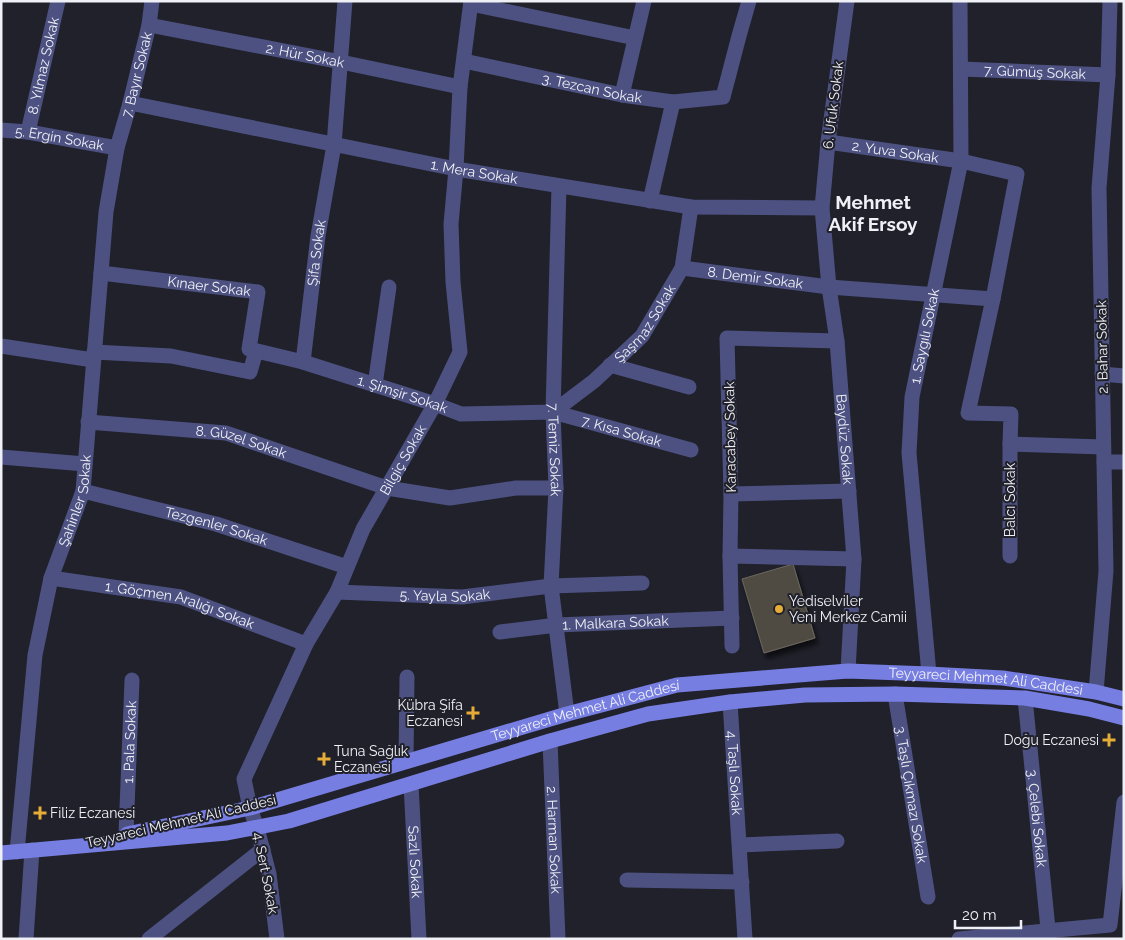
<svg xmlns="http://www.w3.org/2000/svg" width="1125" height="940" font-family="Raleway,sans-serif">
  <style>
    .building { fill: #504b43; stroke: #6d685f; filter: url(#shadow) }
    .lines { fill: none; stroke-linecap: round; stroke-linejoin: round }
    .street { stroke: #4c5181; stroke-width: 15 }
    .primary { stroke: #777ee2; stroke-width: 15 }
    .poi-dot { fill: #e6ad36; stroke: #20212a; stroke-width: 2 }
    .labels { text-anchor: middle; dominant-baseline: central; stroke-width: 4; stroke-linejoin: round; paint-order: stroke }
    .street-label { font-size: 14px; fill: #f0f1f6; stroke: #20212a }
    .poi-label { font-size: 14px; fill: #f0f1f6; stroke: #20212a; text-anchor: start }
    .district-label { font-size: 19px; font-weight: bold; fill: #f0f1f6; stroke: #20212a }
  </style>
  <defs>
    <filter id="shadow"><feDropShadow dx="3" dy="5.5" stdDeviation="2.5" flood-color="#0009"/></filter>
  </defs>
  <rect width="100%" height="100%" fill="#20212a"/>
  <path class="building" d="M793 564 815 638 764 653 742 579Z"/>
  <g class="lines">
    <g class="street">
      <path id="s1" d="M847 1 828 142 822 208 829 287 837 341 854 559 848 671"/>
      <path d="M471 4 635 38"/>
      <path id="s2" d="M149 25 341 62 460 87"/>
      <path id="s3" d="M464 61 622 95 673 102 723 97 739 36 749 1"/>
      <path id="s4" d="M961 69 1108 75"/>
      <path d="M622 95 644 1"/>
      <path id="s5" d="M130 103 456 169 691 207 822 208"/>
      <path id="s6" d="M1 130 28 132 117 148"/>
      <path id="s7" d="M28 132 58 1"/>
      <path id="s8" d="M828 142 961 161 1017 174 993 299 968 413 1011 414 1010 444V556"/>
      <path id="s9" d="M559 186 553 412 556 488 551 586 567 714"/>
      <path d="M650 201 673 102"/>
      <path id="s10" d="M682 268 829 287 993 299"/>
      <path id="s11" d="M101 273 258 292 249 349 303 362 435 404 461 414 553 412 691 450"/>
      <path d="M1 346 93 360"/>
      <path d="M94 352 171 356 250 372 256 351"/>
      <path id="s12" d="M303 362 318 236 334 145 345 1"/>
      <path d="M610 365 689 387"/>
      <path d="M1102 374 1124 376"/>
      <path d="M375 385 389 287"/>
      <path id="s13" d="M553 412 594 381 642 336 682 268 691 207"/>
      <path id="s14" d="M88 422 226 433 387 488 450 498 516 488H556"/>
      <path d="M1010 444 1103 447"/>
      <path d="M1 457 85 464"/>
      <path d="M1104 462H1124"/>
      <path id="s15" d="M83 491 216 524 347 567"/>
      <path d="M731 494 849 491"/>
      <path d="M730 556 854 559"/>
      <path id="s16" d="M51 578 181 597 306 644"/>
      <path id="s17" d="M337 592 462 597 551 586 642 583"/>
      <path id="s18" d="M500 632 557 625 732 618"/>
      <path d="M732 646 730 556 731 494 727 338 837 341"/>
      <path id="s19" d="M929 674 909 453 912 397 961 161 960 1"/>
      <path d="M1096 692 1106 571 1099 188 1108 75 1110 1"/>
      <path id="s20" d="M895 694 928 897"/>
      <path id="s21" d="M1025 698 1049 939"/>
      <path id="s22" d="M730 702 745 939"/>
      <path id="s23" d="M550 741 558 939"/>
      <path d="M406 761 407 677"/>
      <path id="s24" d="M411 784 419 939"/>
      <path id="s25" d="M126 834 132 680"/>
      <path d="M740 845 837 841"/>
      <path id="s26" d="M17 852 35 655 51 578 83 491 106 212 117 148 130 103 149 25 152 1"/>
      <path d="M627 880 742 882"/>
      <path d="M26 939 32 850"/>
      <path d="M149 939 263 849"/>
      <path id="s27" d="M277 939 269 874 257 828 250 808 244 779 306 644 337 592 363 529 435 404 460 352 453 282 451 224 456 169 460 87 471 1"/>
      <path d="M959 939 1110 925 1124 802"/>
    </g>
    <g class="primary">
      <path id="s28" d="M127 834 250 808 567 714 677 685 848 671 929 674 1003 678 1096 692 1124 699"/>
      <path d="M1 853 227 833 289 821 550 741 648 714 730 702 805 695 895 694 1025 698 1089 709 1124 718"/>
    </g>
  </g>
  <g class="poi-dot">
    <circle cx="779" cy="609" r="5"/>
    <path d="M470.5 705.5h5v5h5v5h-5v5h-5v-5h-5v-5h5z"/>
    <path d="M1106.5 732.5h5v5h5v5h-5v5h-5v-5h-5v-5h5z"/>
    <path d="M321.5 751.5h5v5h5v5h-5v5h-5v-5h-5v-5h5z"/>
    <path d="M37.5 805.5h5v5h5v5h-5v5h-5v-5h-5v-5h5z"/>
  </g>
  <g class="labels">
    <g class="street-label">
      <text stroke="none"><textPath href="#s2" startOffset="159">2. Hür Sokak</textPath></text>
      <text stroke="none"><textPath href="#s7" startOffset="68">8. Yılmaz Sokak</textPath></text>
      <text stroke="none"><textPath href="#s4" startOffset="74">7. Gümüş Sokak</textPath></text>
      <text stroke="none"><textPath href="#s26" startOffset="790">7. Bayır Sokak</textPath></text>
      <text stroke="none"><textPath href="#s3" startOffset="131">3. Tezcan Sokak</textPath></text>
      <text transform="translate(833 105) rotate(-83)">6. Ufuk Sokak</text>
      <text stroke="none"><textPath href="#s6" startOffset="59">5. Ergin Sokak</textPath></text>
      <text stroke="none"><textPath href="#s8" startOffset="68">2. Yuva Sokak</textPath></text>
      <text stroke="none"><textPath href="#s5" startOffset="351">1. Mera Sokak</textPath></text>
      <text stroke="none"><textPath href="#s12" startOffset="110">Şifa Sokak</textPath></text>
      <text stroke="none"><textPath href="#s10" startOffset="74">8. Demir Sokak</textPath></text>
      <text stroke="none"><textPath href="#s11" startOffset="109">Kınaer Sokak</textPath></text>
      <text stroke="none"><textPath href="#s13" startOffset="129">Şaşmaz Sokak</textPath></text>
      <text stroke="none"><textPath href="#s19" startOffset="340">1. Saygılı Sokak</textPath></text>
      <text transform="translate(1102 347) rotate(-91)">2. Bahar Sokak</text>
      <text stroke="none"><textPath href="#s11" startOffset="376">1. Şimşir Sokak</textPath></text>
      <text stroke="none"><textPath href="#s11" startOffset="601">7. Kısa Sokak</textPath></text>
      <text transform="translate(730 437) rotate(-91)">Karacabey Sokak</text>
      <text stroke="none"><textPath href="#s1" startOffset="441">Baydüz Sokak</textPath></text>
      <text stroke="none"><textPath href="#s14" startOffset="155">8. Güzel Sokak</textPath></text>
      <text stroke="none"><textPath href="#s9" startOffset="264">7. Temiz Sokak</textPath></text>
      <text stroke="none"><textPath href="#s27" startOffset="521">Bilgiç Sokak</textPath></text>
      <text transform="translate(1010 500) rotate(-90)">Balcı Sokak</text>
      <text stroke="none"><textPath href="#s26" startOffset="358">Şahinler Sokak</textPath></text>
      <text stroke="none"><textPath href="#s15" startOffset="138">Tezgenler Sokak</textPath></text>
      <text stroke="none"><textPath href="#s17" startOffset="108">5. Yayla Sokak</textPath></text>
      <text stroke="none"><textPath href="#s16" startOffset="132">1. Göçmen Aralığı Sokak</textPath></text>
      <text stroke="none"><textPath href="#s18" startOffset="116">1. Malkara Sokak</textPath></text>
      <text stroke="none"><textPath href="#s28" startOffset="880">Teyyareci Mehmet Ali Caddesi</textPath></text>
      <text stroke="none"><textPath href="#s28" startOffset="475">Teyyareci Mehmet Ali Caddesi</textPath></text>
      <text stroke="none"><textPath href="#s25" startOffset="92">1. Pala Sokak</textPath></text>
      <text stroke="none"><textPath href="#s22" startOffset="71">4. Taşlı Sokak</textPath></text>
      <text stroke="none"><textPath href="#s20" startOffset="102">3. Taşlı Çıkmazı Sokak</textPath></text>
      <text stroke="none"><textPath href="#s21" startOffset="121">3. Çelebi Sokak</textPath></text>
      <text transform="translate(181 821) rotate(-13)">Teyyareci Mehmet Ali Caddesi</text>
      <text stroke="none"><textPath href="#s23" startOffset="99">2. Harman Sokak</textPath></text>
      <text stroke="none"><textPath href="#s24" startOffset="78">Sazlı Sokak</textPath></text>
      <text transform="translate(266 873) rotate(79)">4. Sert Sokak</text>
    </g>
    <g class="poi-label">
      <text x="789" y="601">Yediselviler<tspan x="789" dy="16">Yeni Merkez Camii</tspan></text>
      <text x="463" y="705" text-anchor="end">Kübra Şifa<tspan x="463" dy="16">Eczanesi</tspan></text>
      <text x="1099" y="740" text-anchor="end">Doğu Eczanesi</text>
      <text x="334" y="751">Tuna Sağlık<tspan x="334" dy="16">Eczanesi</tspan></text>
      <text x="50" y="813">Filiz Eczanesi</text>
    </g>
    <g class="district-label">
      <text x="873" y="202">Mehmet<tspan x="873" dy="22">Akif Ersoy</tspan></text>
    </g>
  </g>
  <rect width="1125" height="940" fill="none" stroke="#f0f1f6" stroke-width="5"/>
  <path d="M955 920v8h66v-8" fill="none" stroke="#f0f1f6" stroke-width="2.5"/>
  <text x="962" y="920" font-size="15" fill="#f0f1f6" stroke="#20212a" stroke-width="4" paint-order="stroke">20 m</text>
</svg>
